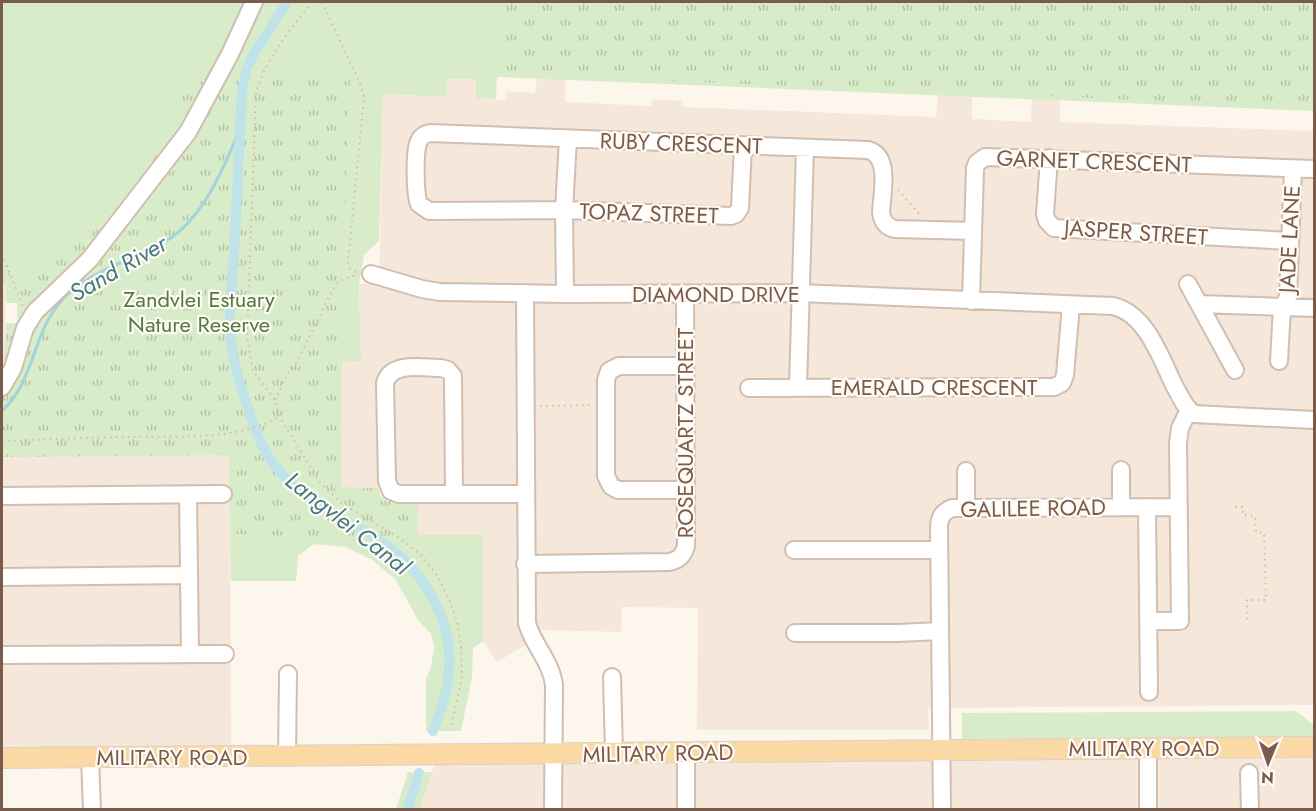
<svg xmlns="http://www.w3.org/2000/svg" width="1316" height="811" font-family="Jost,sans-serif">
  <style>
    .residential { fill: #f5e8da }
    .grass { fill: #d8ecc9 }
    .park { fill: url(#park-tufts) }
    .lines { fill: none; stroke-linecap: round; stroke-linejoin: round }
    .stream { stroke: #a5d3da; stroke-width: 3 }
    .canal { stroke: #bfe3e8; stroke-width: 10 }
    .minor-casing { stroke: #d1beb0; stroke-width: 20 }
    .major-casing { stroke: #dad1cd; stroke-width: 22 }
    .path { stroke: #d9b8a5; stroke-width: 2; stroke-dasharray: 1.5 4.5; stroke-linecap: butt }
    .minor { stroke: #fff; stroke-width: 16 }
    .major { stroke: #fbd9a5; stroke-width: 20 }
    .labels { text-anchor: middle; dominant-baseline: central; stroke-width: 4.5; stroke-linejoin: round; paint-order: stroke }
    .street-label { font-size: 22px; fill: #7a5c4d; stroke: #fffaf3 }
    .park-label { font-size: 22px; fill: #537a41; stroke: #fffaf3 }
    .water-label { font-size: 24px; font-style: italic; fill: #437c86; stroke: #fffaf3 }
  </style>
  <defs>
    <pattern id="park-tufts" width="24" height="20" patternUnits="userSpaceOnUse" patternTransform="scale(1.5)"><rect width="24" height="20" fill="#d8ecc9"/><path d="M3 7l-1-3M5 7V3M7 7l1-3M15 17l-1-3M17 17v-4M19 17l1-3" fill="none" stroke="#b4c2a5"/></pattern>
  </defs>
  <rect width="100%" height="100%" fill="#fdf6ec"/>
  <path class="residential" d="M537 76 565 77V102L651 106 652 99 683 101V107L936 117 938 93 972 94V119L1031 122 1032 96 1060 98V122L1314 131V705L928 708 929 730H697L698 608 622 607 621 632 540 630 526 645 497 662 483 641V535H418V494L388 488H341L342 362 361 361 359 284 379 283 383 94 446 97 448 79H476V98L505 100 506 91 535 93Z
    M2 285 6 286 5 366 2 375Z
    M230 455 231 756 2 758V457Z
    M1314 747V809L420 810 438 753Z"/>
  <path class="grass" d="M2 2H1314V111L497 77 496 99 476 98V79H448L446 97 383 94 379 241 364 255 359 284 361 361 342 362 341 487 379 488 380 496 386 501 418 502V535H483V641L473 648 472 677 461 731H426V678L431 668 434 647 431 634 418 620 396 580 371 559 345 547 314 544 298 556 296 581H231L229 455 2 457 5 366 18 323 17 303H6V286L2 285Z
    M1296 711 1314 725V737L962 739V713Z
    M408 772H432L420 809H396Z"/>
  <path class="park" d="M501 2H1314V107L497 74Z
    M192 68 350 75 335 489 379 488 380 496 386 501 418 502 416 540 234 534 229 455 2 457V377L3 374 6 323H18L17 303H6V286L129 186 167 143Z"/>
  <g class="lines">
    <path class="stream" d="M2 411C35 381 32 333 62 300 90 269 136 260 169 239 204 217 225 165 240 129"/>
    <path class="canal" d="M287 2 253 55 246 71 242 90C239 144 237 199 234 253 232 282 228 312 231 340 234 368 247 409 258 436 281 493 331 510 379 540 422 568 453 618 449 670 448 691 440 712 433 731
      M407 810 419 773"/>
    <defs>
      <path id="minor" d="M743 146 740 208 736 214 731 216 564 210 429 211 419 204C415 194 414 151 419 141 421 136 425 134 430 133L868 150C891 156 882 193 881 212 882 221 886 227 895 229L973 231
        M1049 158 1045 214 1047 221 1054 228 1290 241
        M371 274 422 289 440 292 565 294 799 293 1113 306C1147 314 1161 359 1175 387 1181 397 1184 407 1194 414L1314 420
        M1188 284 1235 370
        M525 293 527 623C533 645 551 661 554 685L553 810
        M565 294 564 210 568 139
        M971 301 975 168 977 163 985 157 1314 169
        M1199 304 1314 308
        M1282 308 1288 297 1293 169
        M1279 361 1282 308
        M685 366H619L609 371 606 380V476L611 486 618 490H686
        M2 387 13 368 25 328 35 312 90 259 188 132 230 54 254 2
        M798 387 805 148
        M749 388 1054 387 1062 383 1065 375 1071 305
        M1121 470V507
        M454 494 453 376 448 370 441 368C423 368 391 361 385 383L387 481 391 491 399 494H525
        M188 495 190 653
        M2 496 223 494
        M1147 507 1149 692
        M966 508V471
        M794 550H939
        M525 564 669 562C679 560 683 556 686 546L685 294
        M2 577 189 575
        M1148 621H1180L1178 443 1180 428 1189 410
        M795 633H898L939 631
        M2 655 225 654
        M612 677 614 753
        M1148 748V810
        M287 756 288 674
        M90 757 92 810
        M1249 773 1250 810
        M686 810V752
        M942 810 939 526C940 516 943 512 952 508L1179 507"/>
      <path id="major" d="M2 758 1314 747"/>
    </defs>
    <use href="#minor" class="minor-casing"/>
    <use href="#major" class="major-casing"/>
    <path class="path" d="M312 2C290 31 265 58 256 94L247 337 253 371 275 400 279 416 321 484 344 505 398 537 421 555 437 575 449 599 457 622 461 647 462 678 451 727
      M322 2 361 86 364 98 348 263 350 269 359 274
      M898 190 922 217
      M2 254 23 306
      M2 275 11 274
      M275 400 287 375 297 362 331 293 339 281 358 274
      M540 406 594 405
      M2 441C44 439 87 438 130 437 173 436 244 441 279 416
      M1235 507H1243V515L1255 516 1256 532 1264 533 1266 600H1247V622"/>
    <use href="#minor" class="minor"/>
    <use href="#major" class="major"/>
  </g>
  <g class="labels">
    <g class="street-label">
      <text transform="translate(681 143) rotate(2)">RUBY CRESCENT</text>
      <text transform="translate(1094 161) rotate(2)">GARNET CRESCENT</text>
      <text transform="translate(649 213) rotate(2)">TOPAZ STREET</text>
      <text transform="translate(1136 232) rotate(4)">JASPER STREET</text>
      <text transform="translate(1289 239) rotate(-87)">JADE LANE</text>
      <text x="716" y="294">DIAMOND DRIVE</text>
      <text x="934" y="387">EMERALD CRESCENT</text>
      <text transform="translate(685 433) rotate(-90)">ROSEQUARTZ STREET</text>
      <text transform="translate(1033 508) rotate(-1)">GALILEE ROAD</text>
      <text x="1144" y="748">MILITARY ROAD</text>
      <text transform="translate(658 753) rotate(-1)">MILITARY ROAD</text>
      <text x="172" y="757">MILITARY ROAD</text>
    </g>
    <g class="park-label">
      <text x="199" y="299">Zandvlei Estuary<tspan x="199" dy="25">Nature Reserve</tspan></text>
    </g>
    <g class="water-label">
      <text transform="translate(118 268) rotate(-30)">Sand River</text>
      <text transform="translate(348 523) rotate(38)">Langvlei Canal</text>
    </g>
  </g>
  <rect width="1316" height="811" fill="none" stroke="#7a5c4d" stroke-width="6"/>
  <g transform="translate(1268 763) rotate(182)" stroke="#fffaf3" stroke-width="4.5" paint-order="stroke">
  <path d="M0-4.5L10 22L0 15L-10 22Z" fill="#7a5c4d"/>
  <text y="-9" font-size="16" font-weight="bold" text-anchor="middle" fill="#7a5c4d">N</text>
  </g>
</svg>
